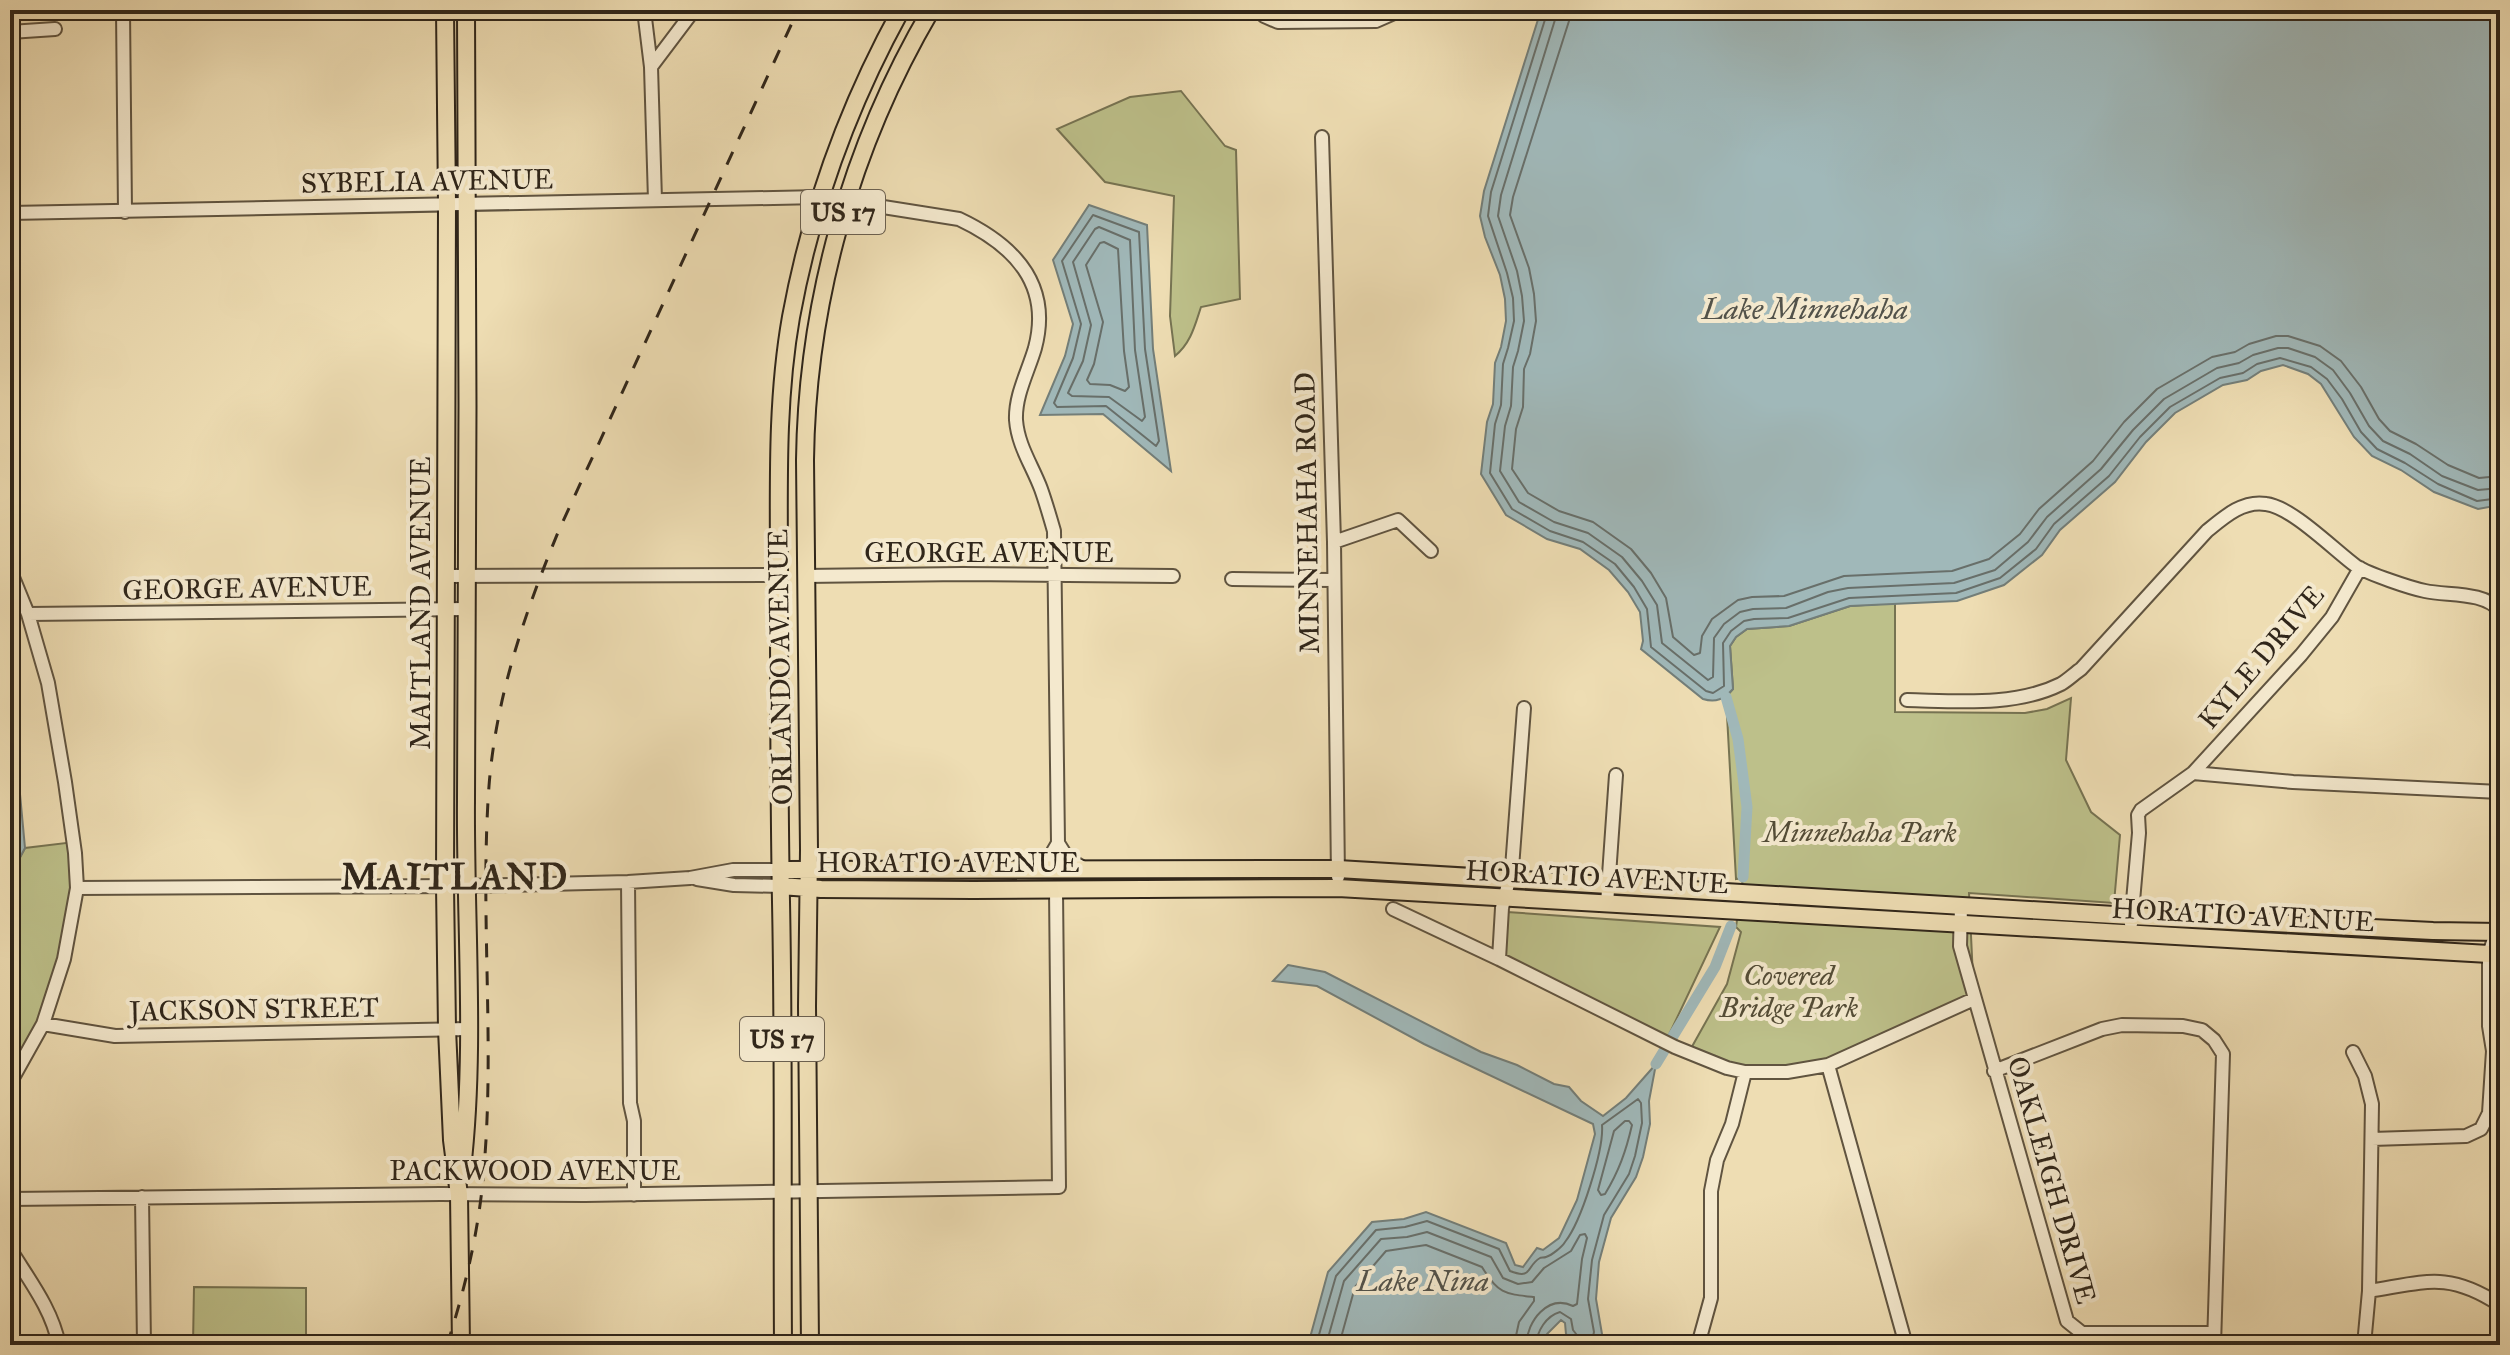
<svg xmlns="http://www.w3.org/2000/svg" width="2510" height="1355" font-family="'IM FELL Great Primer',serif">
  <style>
    .green { fill: #bdc08a; stroke: #767352; stroke-width: 2 }
    .water { fill: #a0b8b9; stroke: #737e79; stroke-width: 2 }
    .lines { fill: none; stroke-linecap: round; stroke-linejoin: round }
    .shore { stroke: #686f6a; stroke-width: 2 }
    .canal { stroke: #a0b8b9; stroke-width: 11 }
    .minor-casing { stroke: #605440; stroke-width: 16 }
    .major-casing { stroke: #30261a; stroke-width: 20 }
    .minor { stroke: #f4e9ce; stroke-width: 12 }
    .major { stroke: #eeddb3; stroke-width: 16 }
    .rail { stroke: #30261a; stroke-width: 3; stroke-dasharray: 14 14; stroke-linecap: butt }
    .labels { text-anchor: middle; dominant-baseline: central; stroke-width: 8; stroke-linejoin: round; paint-order: stroke }
    .shield { fill: #f4e9ce; stroke: #6b6050; stroke-width: 2 }
    .shield-label { font-size: 26px; font-weight: bold; fill: #30261a }
    .street-label { font-size: 28px; fill: #30261a; stroke: #f4e9ce }
    .park-label { font-size: 28px; font-style: italic; fill: #534c36; stroke: #f4e9ce }
    .water-label { font-size: 30px; font-style: italic; fill: #52524a; stroke: #f4e9ce }
    .district-label { font-size: 36px; font-weight: bold; letter-spacing: 2px; fill: #30261a; stroke: #f4e9ce }
  </style>
  <rect width="100%" height="100%" fill="#eeddb3"/>
  <filter id="stains"><feTurbulence type="fractalNoise" baseFrequency=".0025" numOctaves="4"/><feColorMatrix values="0 0 0 0 .2 0 0 0 0 .09 0 0 0 0 .02 0 0 0 .5 -.17"/></filter>
  <radialGradient id="worn" r=".72"><stop offset=".6" stop-color="#630" stop-opacity="0"/><stop offset="1" stop-color="#630" stop-opacity=".3"/></radialGradient>
  <path class="green" d="M1181 91 1225 146 1236 150 1240 299 1201 307C1195 325 1191 343 1175 356L1170 316 1174 196 1105 182 1057 129 1130 97Z
    M1895 603V712L2025 713 2047 709 2071 698 2066 760 2091 812 2120 835 2114 903 1969 893 1974 999 1842 1060 1762 1073 1689 1052 1727 984 1741 932 1736 927 1743 878 1736 879 1726 697 1733 689 1730 646 1736 637 1747 629 1789 626 1850 606Z
    M74 842 77 888 43 1024 10 1081V991L16 932 10 910V876L25 848Z
    M1507 912 1720 927 1667 1039 1505 957Z
    M194 1287 306 1288V1345H193Z"/>
  <path class="water" d="M1541 10H2500V505L2478 509 2434 492 2401 470 2372 456 2354 437 2321 384 2308 374 2283 365 2261 371 2247 380 2223 385 2175 413 2146 442 2115 482 2060 530 2042 555 2004 585 1957 601 1850 606 1789 626 1747 629 1736 637 1730 646 1733 689C1724 699 1716 703 1703 699L1641 649 1643 641 1640 612 1628 592 1609 570 1580 549 1547 539 1506 515 1481 474 1487 422 1493 404 1495 363 1501 347 1506 321 1505 299 1500 275 1485 237 1480 216 1484 191Z
    M1089 205 1147 225 1153 349 1171 471 1103 414 1040 415 1065 356 1073 324 1053 260Z
    M10 732 16 751 25 848 10 876Z
    M1288 965 1325 972 1481 1052 1517 1065 1554 1084 1569 1087 1581 1101 1603 1116 1626 1098 1656 1064 1649 1101 1650 1124 1643 1157 1636 1177 1611 1218 1599 1262 1596 1299 1602 1334 1598 1345H1575L1566 1334 1565 1323 1561 1320 1547 1334 1543 1345H1308L1328 1272 1372 1222 1404 1219 1426 1212 1506 1243 1515 1265 1523 1267 1537 1248 1543 1250 1559 1238 1577 1200 1595 1134 1593 1124 1424 1044 1317 986 1273 981Z"/>
  <g class="lines">
    <path class="shore" d="M1548 10 1491 192 1488 216 1507 273 1513 298 1514 321 1508 348 1503 364 1501 405 1495 424 1490 473 1512 509 1550 531 1583 542 1615 564 1634 587 1647 609 1651 647 1706 691 1713 693 1724 686 1723 643 1731 631 1744 621 1754 619 1788 618 1849 598 1956 593 2000 578 2036 549 2054 524 2109 476 2140 437 2170 407 2220 378 2243 373 2257 364 2280 358 2311 367 2327 379 2342 399 2361 432 2377 449 2405 463 2438 484 2477 501 2500 498
      M1558 10 1501 195 1498 216 1517 271 1522 296 1524 321 1518 351 1513 367 1511 406 1505 426 1500 471 1519 502 1554 522 1588 533 1622 557 1642 581 1657 605 1662 643 1708 680 1713 677 1714 638 1724 624 1740 612 1753 609 1786 608 1828 592 1848 588 1954 583 1995 570 2028 542 2047 517 2101 469 2133 430 2164 399 2217 368 2239 363 2253 355 2278 348H2288L2315 357 2333 370 2350 393 2369 426 2383 441 2410 454 2442 476 2478 490 2500 488
      M1570 10 1569 21 1513 197 1510 215 1529 268 1534 294 1536 321 1530 354 1524 369 1523 407 1516 429 1512 469 1528 493 1559 511 1593 522 1631 549 1651 573 1666 598 1673 637 1694 655 1700 653 1702 636 1712 619 1738 600 1752 597 1784 596 1844 576 1952 571 1989 559 2020 534 2039 509 2093 461 2124 422 2157 389 2212 357 2235 352 2249 344 2276 336H2288L2320 346 2341 361 2361 387 2379 419 2390 431 2416 444 2448 465 2479 478 2500 476
      M1093 215 1139 232 1145 349 1159 441 1156 446 1106 406 1057 407 1054 403 1073 358 1081 324 1062 261Z
      M1099 227 1130 240 1135 350 1145 417 1142 421 1109 397 1072 396 1068 393 1083 361 1091 325 1073 262 1095 229Z
      M1104 242 1118 249 1124 351 1129 387 1125 391 1110 385 1090 384 1087 380 1094 364 1103 322 1086 265 1100 243Z
      M10 768 17 845 10 859
      M1625 1121H1629L1632 1125C1626 1151 1619 1171 1605 1194L1601 1195 1598 1190 1614 1131Z
      M1316 1345 1336 1276 1376 1230 1405 1227 1427 1221 1499 1249 1510 1271C1533 1280 1526 1266 1540 1258 1541 1257 1544 1258 1546 1257 1552 1255 1562 1247 1565 1242 1581 1222 1604 1150 1602 1125L1638 1099 1641 1103 1642 1123 1635 1156 1629 1174 1604 1215 1592 1260 1588 1299 1594 1332 1591 1345
      M1326 1345 1344 1281 1381 1239 1407 1237 1427 1232 1491 1257 1503 1278 1518 1284 1532 1282 1544 1268 1571 1251 1580 1235 1585 1234 1587 1238 1582 1259 1577 1304 1573 1306C1548 1294 1527 1321 1526 1345
      M1339 1345 1355 1287 1386 1251 1426 1245 1482 1267C1498 1294 1505 1294 1534 1297V1301L1519 1322 1514 1345
      M1536 1345C1537 1331 1546 1316 1560 1312L1571 1319 1573 1330 1580 1339V1345"/>
    <path class="canal" d="M1726 697 1738 739 1747 807 1743 877
      M1656 1064 1715 967 1731 926"/>
    <defs>
      <path id="minor" d="M123 10 125 212
        M644 10 651 67 655 200
        M1259 10 1264 16 1278 22 1376 21 1401 10
        M10 32 55 29
        M651 67 694 10
        M1322 137 1334 542 1338 877
        M10 213 820 197 959 219C1014 245 1052 284 1035 348 1028 372 1015 395 1016 420 1018 446 1032 465 1041 489 1046 503 1050 517 1054 531L1058 843 1068 859 1085 869
        M1334 542 1398 520 1431 551
        M10 570 28 614 48 683 65 782 75 853 77 888 64 959 43 1024 10 1083
        M445 576 779 575
        M805 576 963 574 1173 576
        M1232 579 1333 580
        M28 614 466 609
        M1907 700C1957 701 2015 707 2061 684 2068 680 2075 673 2081 669L2207 531C2224 517 2243 500 2266 504 2292 507 2334 550 2356 566 2369 574 2410 588 2425 591 2448 596 2484 591 2500 611
        M2193 773 2293 782 2500 792
        M1036 870 1048 860 1058 843
        M697 879 734 885 781 886
        M628 882 630 1103 634 1121V1195
        M77 888 466 886 628 882 690 878 733 870H780
        M1607 904 1616 775
        M1961 906 1960 946 2067 1321 2082 1333H2214
        M1393 909 1499 959 1675 1047 1727 1068 1745 1072H1787L1828 1065 1974 999
        M2131 924 2139 833 2138 815 2141 810 2193 773 2301 655 2332 617 2360 568
        M1499 959 1502 908 1512 868 1524 708
        M43 1024 115 1036 468 1029
        M2495 1044 2499 1027 2500 984
        M2353 1052 2365 1076 2372 1104 2369 1291 2364 1345
        M1828 1065 1906 1345
        M1994 1071 2102 1029 2122 1025 2183 1026 2202 1030 2214 1040 2223 1054 2214 1345
        M2372 1139 2466 1136 2481 1129 2489 1113 2493 1051 2489 1026V954L2496 933
        M142 1197 144 1345
        M10 1199 440 1194 585 1195 1059 1187 1056 890
        M10 1249C29 1280 52 1309 59 1345
        M2369 1291C2426 1282 2448 1271 2500 1305
        M1698 1345 1711 1298V1191L1717 1160 1732 1124 1745 1072"/>
      <path id="major" d="M445 10 447 204 445 886 447 1029 452 1140 459 1195 461 1345
        M780 870 1338 869 2131 916 2433 931 2500 932
        M781 886 821 889 973 890 1338 888 2489 954 2500 953
        M462 1169C476 1048 465 923 466 801 468 537 468 274 466 10
        M783 1345C782 1197 784 1050 781 902 779 793 779 684 779 575 779 488 776 402 791 317 811 208 848 106 901 10
        M810 1345 807 1006 809 850 805 460C807 302 851 146 931 10"/>
    </defs>
    <use href="#minor" class="minor-casing"/>
    <use href="#major" class="major-casing"/>
    <use href="#minor" class="minor"/>
    <use href="#major" class="major"/>
    <path class="rail" d="M447 1345C467 1283 481 1221 485 1155 494 1032 480 909 489 786 496 696 525 612 559 530L798 10"/>
  </g>
  <g class="labels">
    <g class="shield">
      <rect x="801" y="190" width="84" height="44" rx="6"/>
      <rect x="740" y="1017" width="84" height="44" rx="6"/>
    </g>
    <g class="shield-label">
      <text x="843" y="212">US 17</text>
      <text x="782" y="1039">US 17</text>
    </g>
    <g class="street-label">
      <text transform="translate(427 181) rotate(-1)">SYBELIA AVENUE</text>
      <text transform="translate(1307 513) rotate(-91)">MINNEHAHA ROAD</text>
      <text x="989" y="552">GEORGE AVENUE</text>
      <text transform="translate(247 588) rotate(-1)">GEORGE AVENUE</text>
      <text transform="translate(420 603) rotate(-90)">MAITLAND AVENUE</text>
      <text transform="translate(2261 657) rotate(-50)">KYLE DRIVE</text>
      <text transform="translate(780 667) rotate(-91)">ORLANDO AVENUE</text>
      <text x="948" y="862">HORATIO AVENUE</text>
      <text transform="translate(1597 877) rotate(3)">HORATIO AVENUE</text>
      <text transform="translate(2243 915) rotate(3)">HORATIO AVENUE</text>
      <text transform="translate(254 1009) rotate(-1)">JACKSON STREET</text>
      <text x="535" y="1170">PACKWOOD AVENUE</text>
      <text transform="translate(2052 1180) rotate(74)">OAKLEIGH DRIVE</text>
    </g>
    <g class="park-label">
      <text x="1860" y="832">Minnehaha Park</text>
      <text x="1789" y="975">Covered<tspan x="1789" dy="32">Bridge Park</tspan></text>
    </g>
    <g class="water-label">
      <text x="1805" y="309">Lake Minnehaha</text>
      <text x="1423" y="1281">Lake Nina</text>
    </g>
    <g class="district-label">
      <text x="455" y="877">MAITLAND</text>
    </g>
  </g>
  <rect width="2510" height="1355" fill="none" stroke="#eeddb3" stroke-width="40"/>
  <rect x="12" y="12" width="2486" height="1331" fill="none" stroke="#30261a" stroke-width="4"/>
  <rect x="20" y="20" width="2470" height="1315" fill="none" stroke="#30261a" stroke-width="2"/>
  <rect width="100%" height="100%" filter="url(#stains)"/>
  <rect width="100%" height="100%" fill="url(#worn)"/>
</svg>
